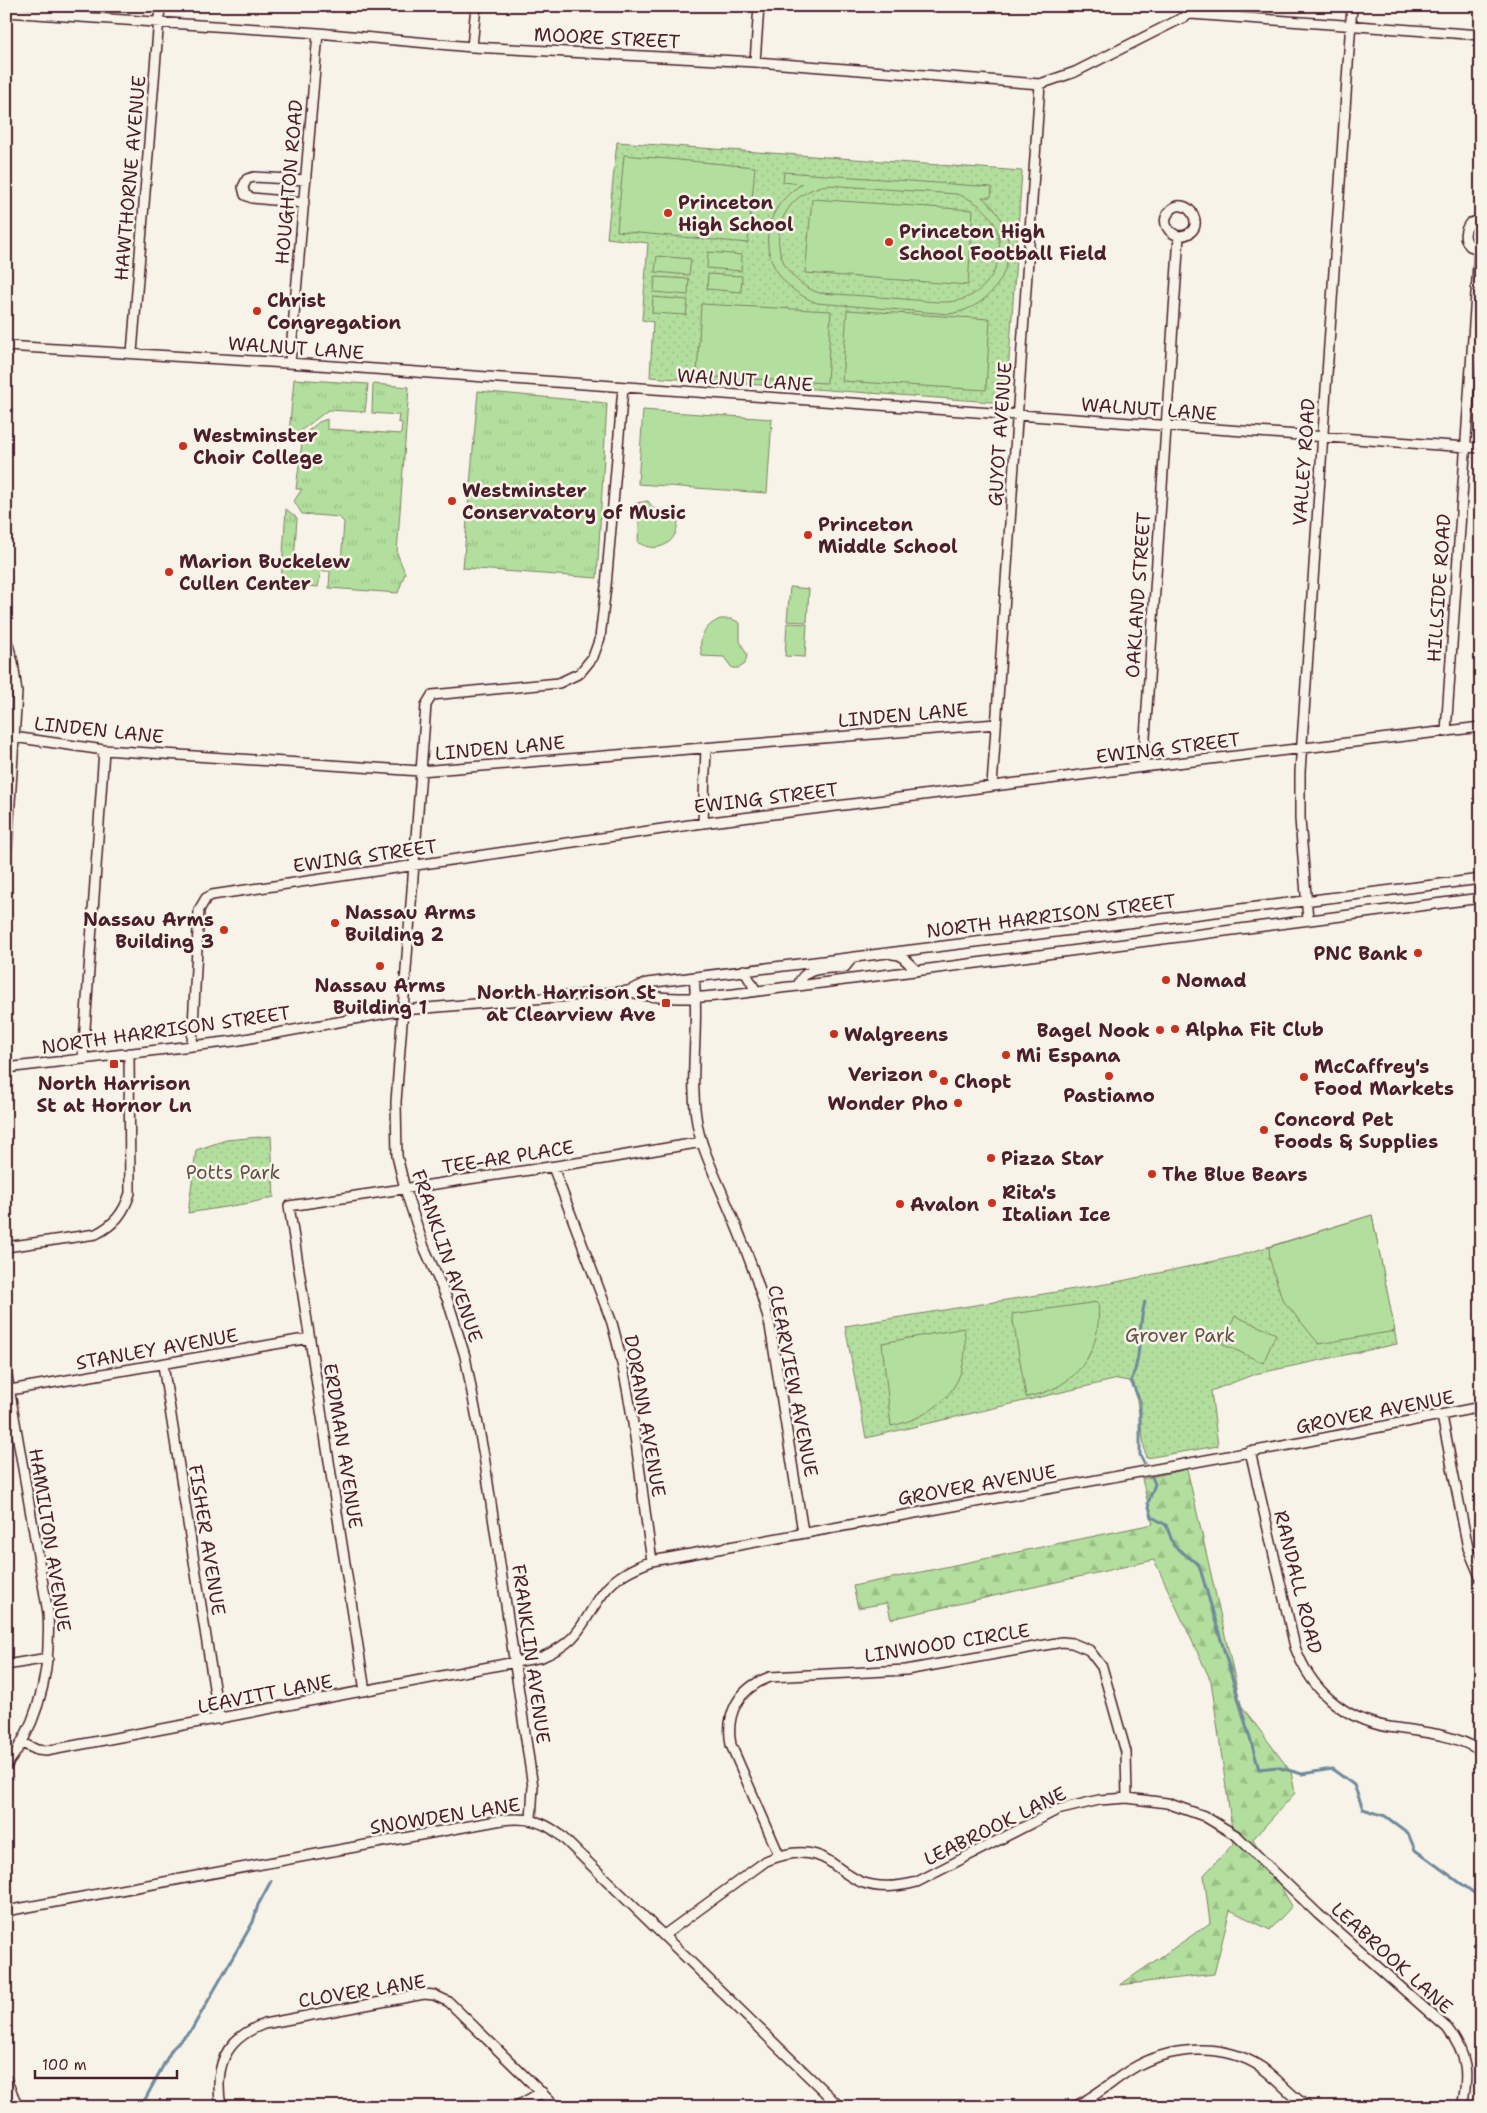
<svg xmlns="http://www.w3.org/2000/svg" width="1487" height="2113" font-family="'Shantell Sans',sans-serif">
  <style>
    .grass { fill: url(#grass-tufts); stroke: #7e7f64 }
    .forest { fill: url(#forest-firs); stroke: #7e7f64 }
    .park { fill: url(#park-dots); stroke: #7e7f64 }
    .pitch { fill: #b2df9d; stroke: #7e7f64; fill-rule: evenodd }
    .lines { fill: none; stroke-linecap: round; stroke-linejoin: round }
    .stream { stroke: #6f8a9c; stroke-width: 3 }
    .minor-casing { stroke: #4a1f2b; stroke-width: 12 }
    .minor { stroke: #f7f3e8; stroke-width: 9 }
    .poi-dot { fill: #c8321e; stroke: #f7f3e8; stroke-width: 2 }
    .labels { text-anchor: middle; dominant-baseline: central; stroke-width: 5; stroke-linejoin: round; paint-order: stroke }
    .street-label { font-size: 19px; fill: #4a1f2b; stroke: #f7f3e8 }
    .poi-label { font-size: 19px; font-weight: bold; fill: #4a1f2b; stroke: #f7f3e8; text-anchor: start }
    .park-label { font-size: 19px; fill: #644f48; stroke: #f7f3e8 }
  </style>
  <defs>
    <pattern id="grass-tufts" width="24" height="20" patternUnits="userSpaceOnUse" patternTransform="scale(1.25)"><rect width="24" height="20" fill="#b2df9d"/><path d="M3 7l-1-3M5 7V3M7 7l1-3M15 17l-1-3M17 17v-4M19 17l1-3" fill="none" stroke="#9bbf87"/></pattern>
    <pattern id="forest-firs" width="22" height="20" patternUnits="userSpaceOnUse" patternTransform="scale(1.25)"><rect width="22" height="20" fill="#b2df9d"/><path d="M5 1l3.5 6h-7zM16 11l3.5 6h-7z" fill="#9bbf87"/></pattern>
    <pattern id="park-dots" width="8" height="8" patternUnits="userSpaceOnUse" patternTransform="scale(1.25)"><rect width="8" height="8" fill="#b2df9d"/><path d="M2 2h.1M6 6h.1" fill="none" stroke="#9bbf87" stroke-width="1.8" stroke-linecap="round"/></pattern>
  </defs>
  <rect width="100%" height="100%" fill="#f7f3e8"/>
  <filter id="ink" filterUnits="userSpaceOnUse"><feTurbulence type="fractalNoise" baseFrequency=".02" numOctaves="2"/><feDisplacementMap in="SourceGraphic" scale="10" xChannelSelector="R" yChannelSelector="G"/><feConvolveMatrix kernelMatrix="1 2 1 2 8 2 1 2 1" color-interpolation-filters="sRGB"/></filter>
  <g filter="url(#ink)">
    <path class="grass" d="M294 379 368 384 365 412 328 410 295 435 289 434Z
      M373 384 409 387 397 553 405 573 398 593 329 588 330 571H321L318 587 281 583 286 509 297 518 294 561 298 565 336 568 341 563 344 522 339 517 302 514 294 501 302 489H296L303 435 319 422 327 419V429L401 434 402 423 398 422 399 415 372 413Z
      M478 391 607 403 597 578 463 568Z"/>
    <path class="forest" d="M1187 1469 1241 1705 1291 1772 1295 1793 1253 1839 1292 1906 1270 1930 1230 1910 1214 1974 1120 1985 1210 1923 1204 1875 1234 1843 1211 1681 1154 1560 891 1619 887 1603 858 1608 853 1586 1153 1524 1142 1479Z"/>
    <path class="park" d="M617 142 1022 171 1006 403 650 377 653 322 642 320 648 243 607 238Z
      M271 1136 274 1197 250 1203 188 1213 196 1150 226 1140Z
      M1372 1215 1397 1344 1255 1374 1211 1391 1218 1446 1146 1458 1134 1382 1118 1379 866 1438 845 1326 1112 1283 1238 1256Z"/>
    <path class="pitch" d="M624 155 755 167 748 243 617 231Z
      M784 172 992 187 991 197H982C1030 235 1009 305 949 314L817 303C760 281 749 217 802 184L783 182ZM827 185 956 194C976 200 993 213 998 234 1005 263 988 292 960 300 946 304 929 301 914 300 883 297 851 295 819 293 761 272 767 196 827 185Z
      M812 199 973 210 968 285 805 273Z
      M708 252 742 255 741 271 707 268Z
      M657 256 691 259 689 275 655 272Z
      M708 274 742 276 741 292 707 289Z
      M655 277 689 279 688 295 654 292Z
      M653 297 688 300 686 315 652 313Z
      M701 304 831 311 827 383 697 376Z
      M847 310 990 319 986 390 842 381Z
      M643 410 772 419 767 493 638 484Z
      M648 501 654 509 675 511C684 529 670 551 649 547 646 547 642 544 638 543L639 521 632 514 637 503Z
      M790 587 809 589 807 622 787 621Z
      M720 619H732L740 623V641L747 655 745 664 739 668H732L724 657 702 656C698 638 703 627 720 619Z
      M787 623 807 624 805 657 785 656Z
      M1372 1215 1395 1331 1319 1344 1282 1299 1270 1260 1269 1247Z
      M1098 1302C1103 1352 1076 1389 1026 1397L1012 1314Z
      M1235 1316 1276 1334 1263 1363 1223 1344Z
      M964 1328C972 1381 942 1415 891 1426L882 1343Z"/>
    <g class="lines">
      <path class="stream" d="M1144 1463 1140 1455V1401L1131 1381C1143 1353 1137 1329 1145 1302
        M1152 1477 1155 1484 1148 1503 1152 1517 1166 1525 1174 1546 1199 1565 1259 1769 1277 1767 1302 1774 1332 1769 1354 1785 1363 1809 1385 1816 1408 1833 1415 1850 1481 1898
        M141 2107 172 2049 192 2029 253 1922 258 1905 271 1881"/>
      <defs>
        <path id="minor" d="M1180 6 1190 14 1481 35
          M6 12 318 33 472 47 755 62 1040 84 1075 72 1190 14
          M472 47 476 6
          M755 62 759 6
          M304 203 252 198 245 195 243 187 247 179 254 177 306 180
          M1481 220 1470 223C1464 231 1463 238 1470 246L1481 250
          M6 346 304 364 1481 448
          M132 353 160 6
          M290 363 318 33
          M6 638 13 662 17 692 6 866
          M1446 732 1479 250
          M6 736 104 750 420 771 996 724
          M1143 767 1179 236C1212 234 1187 190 1169 212 1161 222 1168 233 1179 236
          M992 786 1040 84
          M703 823 706 748
          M1308 920 1300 819V772L1352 6
          M892 954 900 955 916 970
          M744 970 756 991
          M694 977C700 1029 687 1082 699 1133 705 1155 715 1176 724 1197 742 1239 759 1281 770 1326L803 1532
          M798 986C803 966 827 969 845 967L853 957
          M628 991C674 1007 749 991 798 986L1481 898
          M192 1045 199 910 206 898 212 895 703 823 1143 767 1481 727
          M83 1058 104 750
          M6 1068 234 1041 403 1010 628 991 647 983 1481 879
          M553 1167 612 1323C634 1401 640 1482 652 1561
          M6 1247 96 1234C114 1225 124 1213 130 1193L129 1053
          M163 1365 219 1719
          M6 1370 48 1613C51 1668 40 1722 6 1766
          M10 1390 310 1338
          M1442 1416 1468 1548 1481 1579
          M1250 1451 1295 1647C1311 1690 1343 1719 1389 1727 1421 1732 1452 1733 1481 1751
          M6 1665 48 1658
          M365 1691 289 1206 603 1159 702 1142
          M22 1743 37 1750 46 1751 542 1657C583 1639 580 1623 604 1592 616 1576 633 1568 652 1561L1294 1444 1481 1407
          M531 1819 533 1787 484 1456 465 1356 448 1301 424 1247 405 1189 397 1156 396 1102 426 705 432 695 559 683 580 673 593 657 600 638 606 586 623 388
          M779 1855 731 1745C725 1713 739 1688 770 1677L906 1670 1062 1642 1072 1643 1089 1650 1102 1667 1126 1752 1127 1798
          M6 1911 502 1820C525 1817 541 1820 559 1834L840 2107
          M664 1935 766 1861C787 1852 809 1848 829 1861 839 1868 849 1877 861 1882 880 1889 898 1887 917 1882L1057 1810 1099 1800 1127 1798 1167 1803 1204 1816 1237 1836 1318 1914 1447 2028C1468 2055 1469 2074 1462 2107
          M6 2079 18 2107
          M221 2107C214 2067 224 2039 264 2024L424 1994 434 1995 449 2002 556 2107
          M515 2107 542 2092
          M1073 2107C1094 2098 1111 2082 1130 2070 1168 2046 1223 2042 1261 2067 1278 2079 1291 2096 1308 2107"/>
      </defs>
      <use href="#minor" class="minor-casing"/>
      <use href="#minor" class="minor"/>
    </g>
  </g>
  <g class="poi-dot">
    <circle cx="668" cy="213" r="5"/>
    <circle cx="889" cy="242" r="5"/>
    <circle cx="257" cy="311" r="5"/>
    <circle cx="183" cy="446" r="5"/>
    <circle cx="452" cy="501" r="5"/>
    <circle cx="808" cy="535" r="5"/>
    <circle cx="169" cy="572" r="5"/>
    <circle cx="335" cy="923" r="5"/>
    <circle cx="224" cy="930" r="5"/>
    <circle cx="1418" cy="953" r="5"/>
    <circle cx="380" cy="966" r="5"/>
    <circle cx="1166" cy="980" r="5"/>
    <rect x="661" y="998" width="10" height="10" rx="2.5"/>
    <circle cx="1175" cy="1029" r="5"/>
    <circle cx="1160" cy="1030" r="5"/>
    <circle cx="834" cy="1034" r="5"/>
    <circle cx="1006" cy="1055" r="5"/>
    <rect x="109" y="1059" width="10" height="10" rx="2.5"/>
    <circle cx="933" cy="1074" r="5"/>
    <circle cx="1109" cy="1076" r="5"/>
    <circle cx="1304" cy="1077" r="5"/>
    <circle cx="944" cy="1081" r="5"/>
    <circle cx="958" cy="1103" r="5"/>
    <circle cx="1264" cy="1130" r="5"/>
    <circle cx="991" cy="1158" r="5"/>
    <circle cx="1152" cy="1174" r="5"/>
    <circle cx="992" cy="1203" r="5"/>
    <circle cx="900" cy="1204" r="5"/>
  </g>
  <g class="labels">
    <g class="street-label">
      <text transform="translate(607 38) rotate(3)">MOORE STREET</text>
      <text transform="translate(130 178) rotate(-85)">HAWTHORNE AVENUE</text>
      <text transform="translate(289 182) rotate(-85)">HOUGHTON ROAD</text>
      <text transform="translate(296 348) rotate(4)">WALNUT LANE</text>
      <text transform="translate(745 380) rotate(4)">WALNUT LANE</text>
      <text transform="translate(1149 409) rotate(4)">WALNUT LANE</text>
      <text transform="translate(1000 434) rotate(-86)">GUYOT AVENUE</text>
      <text transform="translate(1304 462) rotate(-86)">VALLEY ROAD</text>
      <text transform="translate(1439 588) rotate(-86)">HILLSIDE ROAD</text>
      <text transform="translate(1138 595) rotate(-86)">OAKLAND STREET</text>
      <text transform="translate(903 715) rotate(-5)">LINDEN LANE</text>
      <text transform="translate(99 730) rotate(6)">LINDEN LANE</text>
      <text transform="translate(500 748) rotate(-5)">LINDEN LANE</text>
      <text transform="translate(1168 748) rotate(-7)">EWING STREET</text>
      <text transform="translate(766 798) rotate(-7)">EWING STREET</text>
      <text transform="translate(365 856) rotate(-8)">EWING STREET</text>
      <text transform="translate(1051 916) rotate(-7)">NORTH HARRISON STREET</text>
      <text transform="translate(166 1030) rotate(-8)">NORTH HARRISON STREET</text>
      <text transform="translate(508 1157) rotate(-9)">TEE-AR PLACE</text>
      <text transform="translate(447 1256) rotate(71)">FRANKLIN AVENUE</text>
      <text transform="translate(157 1349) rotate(-10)">STANLEY AVENUE</text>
      <text transform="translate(793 1381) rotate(79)">CLEARVIEW AVENUE</text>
      <text transform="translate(1375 1412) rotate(-11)">GROVER AVENUE</text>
      <text transform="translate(645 1416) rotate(80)">DORANN AVENUE</text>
      <text transform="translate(343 1446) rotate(81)">ERDMAN AVENUE</text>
      <text transform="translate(977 1485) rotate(-10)">GROVER AVENUE</text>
      <text transform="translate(50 1540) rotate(81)">HAMILTON AVENUE</text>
      <text transform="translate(207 1540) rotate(81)">FISHER AVENUE</text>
      <text transform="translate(1298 1582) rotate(76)">RANDALL ROAD</text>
      <text transform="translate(947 1643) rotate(-9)">LINWOOD CIRCLE</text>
      <text transform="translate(531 1654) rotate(82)">FRANKLIN AVENUE</text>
      <text transform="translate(265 1694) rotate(-11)">LEAVITT LANE</text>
      <text transform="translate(445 1816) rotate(-9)">SNOWDEN LANE</text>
      <text transform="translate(995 1826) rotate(-26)">LEABROOK LANE</text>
      <text transform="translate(1392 1958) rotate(42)">LEABROOK LANE</text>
      <text transform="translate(362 1991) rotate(-9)">CLOVER LANE</text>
    </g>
    <g class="poi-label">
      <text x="678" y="202">Princeton<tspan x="678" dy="22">High School</tspan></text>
      <text x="899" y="231">Princeton High<tspan x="899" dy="22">School Football Field</tspan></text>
      <text x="267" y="300">Christ<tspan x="267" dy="22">Congregation</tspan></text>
      <text x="193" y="435">Westminster<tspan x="193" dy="22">Choir College</tspan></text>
      <text x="462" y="490">Westminster<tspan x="462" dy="22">Conservatory of Music</tspan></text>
      <text x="818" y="524">Princeton<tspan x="818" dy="22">Middle School</tspan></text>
      <text x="179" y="561">Marion Buckelew<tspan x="179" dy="22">Cullen Center</tspan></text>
      <text x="345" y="912">Nassau Arms<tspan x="345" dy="22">Building 2</tspan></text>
      <text x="214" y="919" text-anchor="end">Nassau Arms<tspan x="214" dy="22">Building 3</tspan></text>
      <text x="1408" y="953" text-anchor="end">PNC Bank</text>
      <text x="1176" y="980">Nomad</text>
      <text x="380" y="985" text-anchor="middle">Nassau Arms<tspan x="380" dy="22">Building 1</tspan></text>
      <text x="656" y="992" text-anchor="end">North Harrison St<tspan x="656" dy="22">at Clearview Ave</tspan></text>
      <text x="1185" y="1029">Alpha Fit Club</text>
      <text x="1150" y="1030" text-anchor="end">Bagel Nook</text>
      <text x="844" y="1034">Walgreens</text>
      <text x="1016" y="1055">Mi Espana</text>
      <text x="1314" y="1066">McCaffrey's<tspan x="1314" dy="22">Food Markets</tspan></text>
      <text x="923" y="1074" text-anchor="end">Verizon</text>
      <text x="954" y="1081">Chopt</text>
      <text x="114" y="1083" text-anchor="middle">North Harrison<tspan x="114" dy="22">St at Hornor Ln</tspan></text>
      <text x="1109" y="1095" text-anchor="middle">Pastiamo</text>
      <text x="948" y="1103" text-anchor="end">Wonder Pho</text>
      <text x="1274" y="1119">Concord Pet<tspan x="1274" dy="22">Foods &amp; Supplies</tspan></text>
      <text x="1001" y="1158">Pizza Star</text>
      <text x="1162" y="1174">The Blue Bears</text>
      <text x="1002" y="1192">Rita's<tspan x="1002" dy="22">Italian Ice</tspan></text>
      <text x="910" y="1204">Avalon</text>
    </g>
    <g class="park-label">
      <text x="233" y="1172">Potts Park</text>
      <text x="1180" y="1335">Grover Park</text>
    </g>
  </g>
  <rect width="1487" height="2113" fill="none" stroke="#f7f3e8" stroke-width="25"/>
  <rect x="12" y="12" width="1462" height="2088" fill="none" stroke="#4a1f2b" stroke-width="2" filter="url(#ink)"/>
  <path d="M35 2070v8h142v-8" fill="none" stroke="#4a1f2b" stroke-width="2.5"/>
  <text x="42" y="2070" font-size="15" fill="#4a1f2b" stroke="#f7f3e8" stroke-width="4" paint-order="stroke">100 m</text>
</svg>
